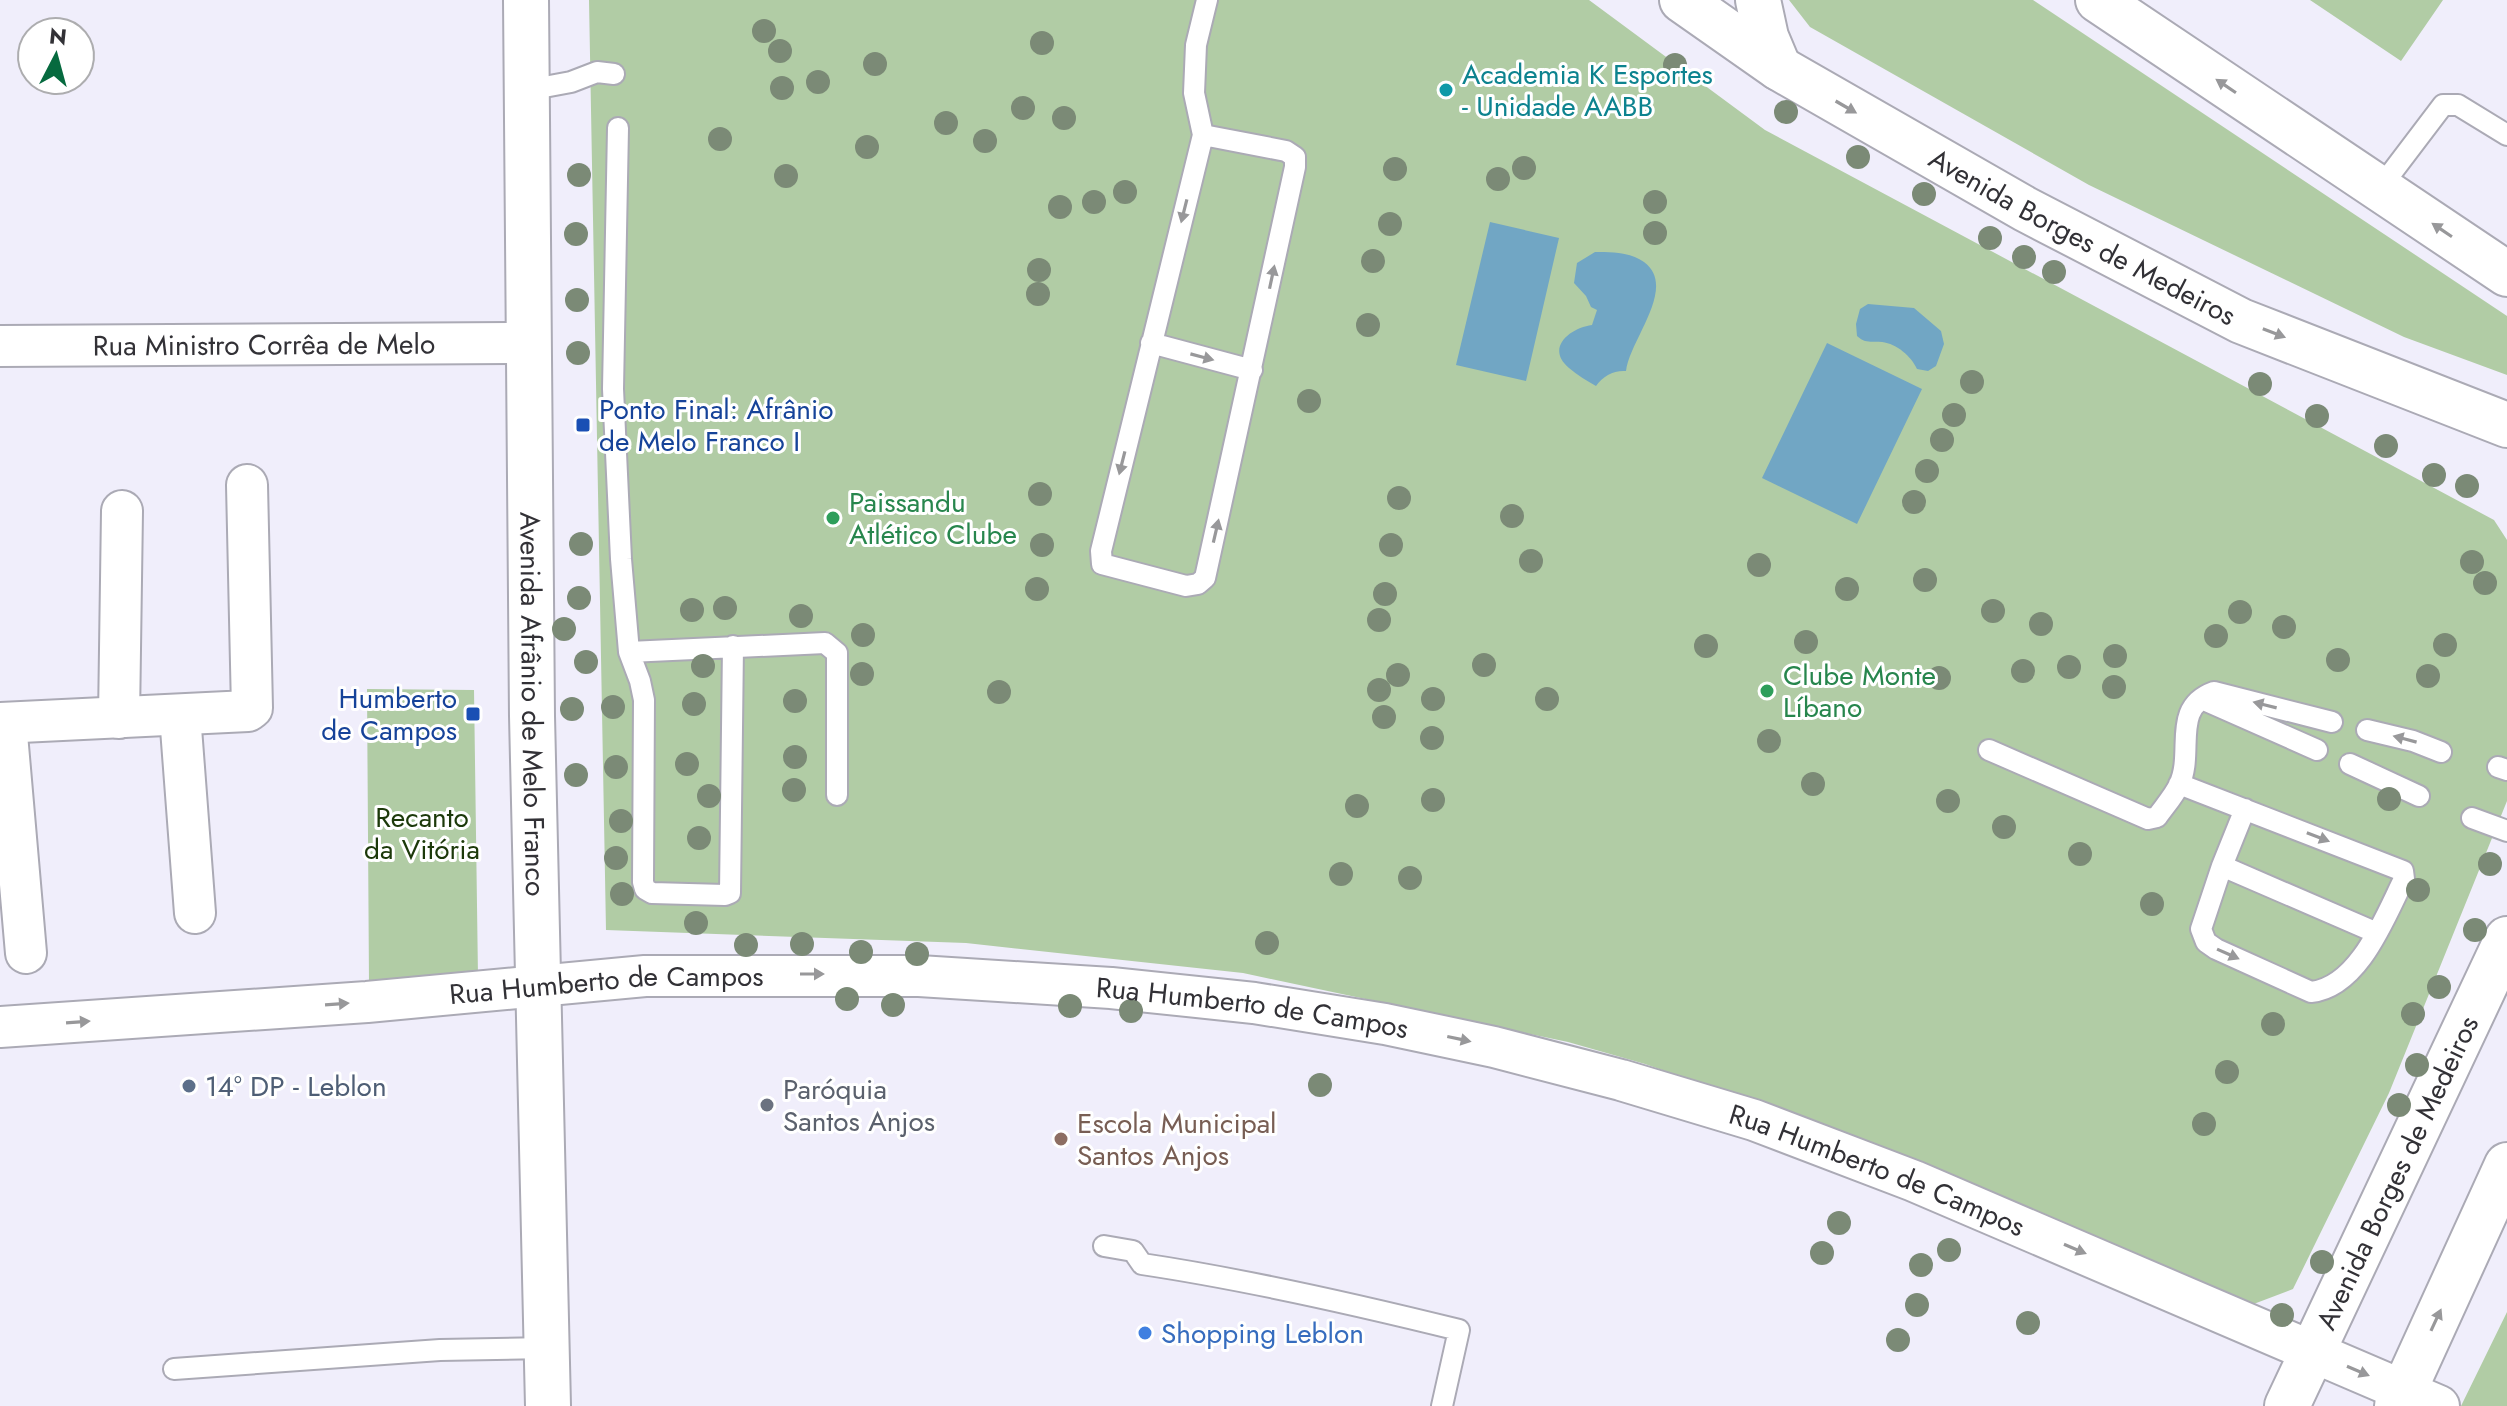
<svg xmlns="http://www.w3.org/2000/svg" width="2507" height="1406" font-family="Jost,sans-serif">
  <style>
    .green { fill: #b1cca5 }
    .water { fill: #71a6c4 }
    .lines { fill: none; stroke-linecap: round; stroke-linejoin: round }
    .lane-casing { stroke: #abaab5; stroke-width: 24 }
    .street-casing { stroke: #abaab5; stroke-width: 44 }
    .secondary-casing { stroke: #abaab5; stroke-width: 48 }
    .highway-casing { stroke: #abaab5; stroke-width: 48 }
    .lane { stroke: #fff; stroke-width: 20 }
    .street { stroke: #fff; stroke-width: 40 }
    .secondary { stroke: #fff; stroke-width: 44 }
    .highway { stroke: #fff; stroke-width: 44 }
    .tree { fill: #7b8a76 }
    .oneway { fill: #98989a }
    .culture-dot { fill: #0f9aa8; stroke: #fff; stroke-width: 3 }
    .transit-dot { fill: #1a4fb4; stroke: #fff; stroke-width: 3 }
    .leisure-dot { fill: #2e9e5b; stroke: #fff; stroke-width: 3 }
    .service-dot { fill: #5c6f8a; stroke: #fff; stroke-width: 3 }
    .worship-dot { fill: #6b7280; stroke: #fff; stroke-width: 3 }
    .education-dot { fill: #8d6e63; stroke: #fff; stroke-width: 3 }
    .shop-dot { fill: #3f7fe0; stroke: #fff; stroke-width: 3 }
    .labels { text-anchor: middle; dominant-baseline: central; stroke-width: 6; stroke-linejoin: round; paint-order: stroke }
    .culture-label { font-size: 28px; fill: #0d838f; stroke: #fff; text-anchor: start }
    .street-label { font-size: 28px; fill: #323136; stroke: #fff }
    .transit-label { font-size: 28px; fill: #164399; stroke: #fff; text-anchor: start }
    .leisure-label { font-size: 28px; fill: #27864d; stroke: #fff; text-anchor: start }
    .park-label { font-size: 28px; fill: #1c390a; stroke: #fff }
    .service-label { font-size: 28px; fill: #4e5e75; stroke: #fff; text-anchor: start }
    .worship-label { font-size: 28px; fill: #5b616d; stroke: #fff; text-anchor: start }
    .education-label { font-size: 28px; fill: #785e54; stroke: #fff; text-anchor: start }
    .shop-label { font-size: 28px; fill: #366cbe; stroke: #fff; text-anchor: start }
  </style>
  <rect width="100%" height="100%" fill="#f0eefb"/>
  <path class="green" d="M589 0H1589L1765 130 2494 520 2507 540V801L2389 1093 2293 1289 2251 1305 1907 1156 1645 1064 1568 1042 1243 973 966 943 606 930Z
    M1789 0H2033L2507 316V375L2404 337 2089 185 1810 27Z
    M2310 0H2443L2401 61Z
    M367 689 474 690 478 977 369 983Z
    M2507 1312V1406H2461Z"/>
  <path class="water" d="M1490 222 1559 238 1526 381 1456 365Z
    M1595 252C1612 252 1630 252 1644 262 1678 287 1630 339 1626 371 1614 370 1603 376 1596 386 1587 381 1577 375 1569 368 1545 348 1570 328 1592 325L1597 310 1591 307 1586 296 1574 283 1577 263Z
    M1868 304 1914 308 1941 331 1944 344 1936 366 1928 371 1917 369C1911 356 1897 344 1882 342 1871 341 1866 344 1857 336L1856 324 1860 309Z
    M1827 343 1922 389 1857 524 1762 478Z"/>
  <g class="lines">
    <defs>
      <path id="lane" d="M528 90 571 82 597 72 614 74
        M618 128 613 389 621 559 629 652 640 681 644 700 643 882 645 889 652 893 725 895 730 893 733 646
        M1203 135 1286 151 1295 157V167L1205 578 1198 584 1186 586 1102 564 1101 551 1203 135 1194 93 1196 45 1207 0
        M2380 188 2443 105H2458L2507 135
        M1151 343 1252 370
        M629 652 825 643 837 653V795
        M2202 699 2317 750
        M2367 730 2413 741 2441 752
        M1989 750 2148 819 2157 817C2164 807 2174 796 2179 785 2195 752 2170 708 2214 692L2332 722
        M2350 764 2419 796
        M2498 767 2507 770
        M2179 784 2403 871 2404 879C2385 917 2359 987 2311 992L2216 949 2206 942 2201 929 2222 866 2245 809
        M2472 818 2507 831
        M2222 866 2377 933
        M1104 1246 1133 1251 1142 1264C1249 1280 1354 1304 1459 1330L1442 1406
        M174 1369 440 1350 547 1348"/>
      <g id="street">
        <path id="s1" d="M0 346 529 343"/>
        <path d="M180 715 195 913"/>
        <path d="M119 718 122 511"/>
        <path d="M0 723 248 711 252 708 247 485"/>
        <path d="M6 723 26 953"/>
        <path id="s2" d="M0 1027 367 1002 645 976H919L1111 988 1254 1003 1385 1024 1494 1047 1621 1080 1754 1120 1914 1181 2439 1406"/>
      </g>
      <g id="secondary">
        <path id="s3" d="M526 0 532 716 548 1406"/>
        <path id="s4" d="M2287 1406 2507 939"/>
        <path d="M2397 1406 2507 1165"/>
      </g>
      <g id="highway">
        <path id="s5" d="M1682 0 1779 68 2025 209 2241 321 2507 425"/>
        <path d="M1758 0 1766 37 1779 68"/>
        <path d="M2098 0 2507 274"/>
      </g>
    </defs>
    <use href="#lane" class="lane-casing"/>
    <use href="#street" class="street-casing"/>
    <use href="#secondary" class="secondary-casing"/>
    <use href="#highway" class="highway-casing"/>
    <use href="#lane" class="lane"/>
    <use href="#street" class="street"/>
    <use href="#secondary" class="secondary"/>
    <use href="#highway" class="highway"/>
  </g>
  <g class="tree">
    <circle cx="764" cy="31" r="12"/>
    <circle cx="1042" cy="43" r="12"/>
    <circle cx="780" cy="51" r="12"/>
    <circle cx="875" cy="64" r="12"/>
    <circle cx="1675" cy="65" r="12"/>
    <circle cx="818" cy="82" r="12"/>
    <circle cx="782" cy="88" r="12"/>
    <circle cx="1023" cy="108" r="12"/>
    <circle cx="1786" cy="112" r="12"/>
    <circle cx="1064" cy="118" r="12"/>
    <circle cx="946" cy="123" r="12"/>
    <circle cx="720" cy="139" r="12"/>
    <circle cx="985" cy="141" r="12"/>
    <circle cx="867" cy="147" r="12"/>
    <circle cx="1858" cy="157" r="12"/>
    <circle cx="1524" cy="168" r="12"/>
    <circle cx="1395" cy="169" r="12"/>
    <circle cx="579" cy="175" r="12"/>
    <circle cx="786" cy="176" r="12"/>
    <circle cx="1498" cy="179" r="12"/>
    <circle cx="1125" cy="192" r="12"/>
    <circle cx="1924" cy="194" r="12"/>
    <circle cx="1094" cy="202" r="12"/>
    <circle cx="1655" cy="202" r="12"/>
    <circle cx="1060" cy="207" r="12"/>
    <circle cx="1390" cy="224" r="12"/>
    <circle cx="1655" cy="233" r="12"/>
    <circle cx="576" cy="234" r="12"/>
    <circle cx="1990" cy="238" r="12"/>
    <circle cx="2024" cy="257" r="12"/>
    <circle cx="1373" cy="261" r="12"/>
    <circle cx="1039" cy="270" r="12"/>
    <circle cx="2054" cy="272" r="12"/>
    <circle cx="1038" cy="294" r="12"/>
    <circle cx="577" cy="300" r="12"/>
    <circle cx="1368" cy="325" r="12"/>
    <circle cx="578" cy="353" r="12"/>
    <circle cx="1972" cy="382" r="12"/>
    <circle cx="2260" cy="384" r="12"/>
    <circle cx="1309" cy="401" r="12"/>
    <circle cx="1954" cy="415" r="12"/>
    <circle cx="2317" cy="416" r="12"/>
    <circle cx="1942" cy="440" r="12"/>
    <circle cx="2386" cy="446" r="12"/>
    <circle cx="1927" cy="471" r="12"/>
    <circle cx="2434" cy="475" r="12"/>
    <circle cx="2467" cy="486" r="12"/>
    <circle cx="1040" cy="494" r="12"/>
    <circle cx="1399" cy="498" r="12"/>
    <circle cx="1914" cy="502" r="12"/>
    <circle cx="1512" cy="516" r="12"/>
    <circle cx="581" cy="544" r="12"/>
    <circle cx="1042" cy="545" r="12"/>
    <circle cx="1391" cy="545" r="12"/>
    <circle cx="1531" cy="561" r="12"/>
    <circle cx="2472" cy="562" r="12"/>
    <circle cx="1759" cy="565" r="12"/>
    <circle cx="1925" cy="580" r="12"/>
    <circle cx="2485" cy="583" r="12"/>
    <circle cx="1037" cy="589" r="12"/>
    <circle cx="1847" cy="589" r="12"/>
    <circle cx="1385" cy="594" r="12"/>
    <circle cx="579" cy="598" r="12"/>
    <circle cx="725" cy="608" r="12"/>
    <circle cx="692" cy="610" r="12"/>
    <circle cx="1993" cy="611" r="12"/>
    <circle cx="2240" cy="612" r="12"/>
    <circle cx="801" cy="616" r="12"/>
    <circle cx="1379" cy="620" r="12"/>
    <circle cx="2041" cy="624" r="12"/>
    <circle cx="2284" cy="627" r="12"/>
    <circle cx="564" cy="629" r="12"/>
    <circle cx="863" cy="635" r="12"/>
    <circle cx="2216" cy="636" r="12"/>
    <circle cx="1806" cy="642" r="12"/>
    <circle cx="2445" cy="645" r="12"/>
    <circle cx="1706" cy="646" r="12"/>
    <circle cx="2115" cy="656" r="12"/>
    <circle cx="2338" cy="660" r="12"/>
    <circle cx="586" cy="662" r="12"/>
    <circle cx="1484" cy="665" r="12"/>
    <circle cx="703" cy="666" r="12"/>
    <circle cx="2069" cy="667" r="12"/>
    <circle cx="2023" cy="671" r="12"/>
    <circle cx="862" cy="674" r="12"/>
    <circle cx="1398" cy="675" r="12"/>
    <circle cx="2428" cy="676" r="12"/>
    <circle cx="1939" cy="678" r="12"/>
    <circle cx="2114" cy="687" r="12"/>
    <circle cx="1379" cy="690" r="12"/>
    <circle cx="999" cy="692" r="12"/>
    <circle cx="1433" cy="699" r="12"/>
    <circle cx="1547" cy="699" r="12"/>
    <circle cx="795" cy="701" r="12"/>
    <circle cx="694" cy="704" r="12"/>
    <circle cx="613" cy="707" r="12"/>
    <circle cx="572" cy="709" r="12"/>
    <circle cx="1384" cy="717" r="12"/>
    <circle cx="1432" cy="738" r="12"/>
    <circle cx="1769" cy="741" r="12"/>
    <circle cx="795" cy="757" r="12"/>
    <circle cx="687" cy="764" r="12"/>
    <circle cx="616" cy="767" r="12"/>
    <circle cx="576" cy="775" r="12"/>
    <circle cx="1813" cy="784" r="12"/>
    <circle cx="794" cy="790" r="12"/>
    <circle cx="709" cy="796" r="12"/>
    <circle cx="2389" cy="799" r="12"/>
    <circle cx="1433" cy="800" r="12"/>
    <circle cx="1948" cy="801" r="12"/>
    <circle cx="1357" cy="806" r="12"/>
    <circle cx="621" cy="821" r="12"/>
    <circle cx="2004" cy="827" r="12"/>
    <circle cx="699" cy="838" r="12"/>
    <circle cx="2080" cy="854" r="12"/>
    <circle cx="616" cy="858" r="12"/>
    <circle cx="2490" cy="864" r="12"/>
    <circle cx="1341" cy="874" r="12"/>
    <circle cx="1410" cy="878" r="12"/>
    <circle cx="2418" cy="890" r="12"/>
    <circle cx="622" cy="894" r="12"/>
    <circle cx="2152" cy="904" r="12"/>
    <circle cx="696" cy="923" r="12"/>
    <circle cx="2475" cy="930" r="12"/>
    <circle cx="1267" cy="943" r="12"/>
    <circle cx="802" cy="944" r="12"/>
    <circle cx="746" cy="945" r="12"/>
    <circle cx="861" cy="952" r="12"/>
    <circle cx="917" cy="954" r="12"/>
    <circle cx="2439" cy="987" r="12"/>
    <circle cx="847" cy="999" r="12"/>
    <circle cx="893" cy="1005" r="12"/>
    <circle cx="1070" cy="1006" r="12"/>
    <circle cx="1131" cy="1011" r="12"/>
    <circle cx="2413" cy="1014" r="12"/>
    <circle cx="2273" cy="1024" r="12"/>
    <circle cx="2417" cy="1065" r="12"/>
    <circle cx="2227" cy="1072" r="12"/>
    <circle cx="1320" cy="1085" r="12"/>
    <circle cx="2399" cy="1105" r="12"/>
    <circle cx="2204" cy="1124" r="12"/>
    <circle cx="1839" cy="1223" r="12"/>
    <circle cx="1949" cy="1250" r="12"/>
    <circle cx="1822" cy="1253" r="12"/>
    <circle cx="2322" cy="1262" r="12"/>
    <circle cx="1921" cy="1265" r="12"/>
    <circle cx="1917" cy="1305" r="12"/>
    <circle cx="2282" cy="1315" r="12"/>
    <circle cx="2028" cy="1323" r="12"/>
    <circle cx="1898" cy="1340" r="12"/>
  </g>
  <defs><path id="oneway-solid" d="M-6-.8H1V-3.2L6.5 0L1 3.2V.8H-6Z" transform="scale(2)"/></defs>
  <g class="oneway">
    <use href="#oneway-solid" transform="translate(2226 86) rotate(-146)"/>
    <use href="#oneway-solid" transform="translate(1846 107) rotate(30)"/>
    <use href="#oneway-solid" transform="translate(1184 211) rotate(104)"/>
    <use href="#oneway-solid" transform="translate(2442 230) rotate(-146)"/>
    <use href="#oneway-solid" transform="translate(1272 277) rotate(-78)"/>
    <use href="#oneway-solid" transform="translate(2274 333) rotate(21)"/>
    <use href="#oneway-solid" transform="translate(1202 357) rotate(15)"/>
    <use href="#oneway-solid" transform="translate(1122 463) rotate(104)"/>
    <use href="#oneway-solid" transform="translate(1216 531) rotate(-77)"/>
    <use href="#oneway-solid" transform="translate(2265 705) rotate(-166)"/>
    <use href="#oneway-solid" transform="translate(2405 739) rotate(-165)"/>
    <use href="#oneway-solid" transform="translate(2318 837) rotate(21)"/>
    <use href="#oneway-solid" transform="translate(2228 954) rotate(24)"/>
    <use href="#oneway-solid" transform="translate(812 974)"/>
    <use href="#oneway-solid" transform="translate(337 1004) rotate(-4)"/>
    <use href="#oneway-solid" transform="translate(78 1022) rotate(-4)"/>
    <use href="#oneway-solid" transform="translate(1459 1039) rotate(12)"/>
    <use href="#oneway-solid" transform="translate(2075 1249) rotate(23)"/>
    <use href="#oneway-solid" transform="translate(2436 1320) rotate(-65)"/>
    <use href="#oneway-solid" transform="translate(2358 1371) rotate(23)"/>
  </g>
  <circle class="culture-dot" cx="1446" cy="90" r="8"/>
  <g class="transit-dot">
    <rect x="575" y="417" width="16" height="16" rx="4"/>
    <rect x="465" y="706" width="16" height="16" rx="4"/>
  </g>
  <g class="leisure-dot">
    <circle cx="833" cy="518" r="8"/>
    <circle cx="1767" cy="691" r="8"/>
  </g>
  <circle class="service-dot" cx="189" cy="1086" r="8"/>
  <circle class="worship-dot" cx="767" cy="1105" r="8"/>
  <circle class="education-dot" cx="1061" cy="1139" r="8"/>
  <circle class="shop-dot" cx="1145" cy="1333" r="8"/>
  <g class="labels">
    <g class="culture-label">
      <text x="1462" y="74">Academia K Esportes<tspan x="1462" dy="32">- Unidade AABB</tspan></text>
    </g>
    <g class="street-label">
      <text stroke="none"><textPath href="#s5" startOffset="466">Avenida Borges de Medeiros</textPath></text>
      <text stroke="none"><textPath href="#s1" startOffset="264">Rua Ministro Corrêa de Melo</textPath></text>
      <text stroke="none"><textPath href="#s3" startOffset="704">Avenida Afrânio de Melo Franco</textPath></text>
      <text stroke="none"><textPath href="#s2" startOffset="608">Rua Humberto de Campos</textPath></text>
      <text stroke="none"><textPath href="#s2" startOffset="1256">Rua Humberto de Campos</textPath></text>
      <text stroke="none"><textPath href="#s2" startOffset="1904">Rua Humberto de Campos</textPath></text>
      <text stroke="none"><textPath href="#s4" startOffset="258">Avenida Borges de Medeiros</textPath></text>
    </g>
    <g class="transit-label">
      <text x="599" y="409">Ponto Final: Afrânio<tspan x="599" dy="32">de Melo Franco I</tspan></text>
      <text x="457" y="698" text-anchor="end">Humberto<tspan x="457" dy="32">de Campos</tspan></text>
    </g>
    <g class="leisure-label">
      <text x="849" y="502">Paissandu<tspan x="849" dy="32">Atlético Clube</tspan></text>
      <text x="1783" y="675">Clube Monte<tspan x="1783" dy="32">Líbano</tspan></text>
    </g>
    <g class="park-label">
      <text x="422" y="817">Recanto<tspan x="422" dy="32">da Vitória</tspan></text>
    </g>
    <g class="service-label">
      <text x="205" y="1086">14º DP - Leblon</text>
    </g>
    <g class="worship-label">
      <text x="783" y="1089">Paróquia<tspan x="783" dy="32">Santos Anjos</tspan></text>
    </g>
    <g class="education-label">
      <text x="1077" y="1123">Escola Municipal<tspan x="1077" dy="32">Santos Anjos</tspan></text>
    </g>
    <g class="shop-label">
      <text x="1161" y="1333">Shopping Leblon</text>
    </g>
  </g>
  <g transform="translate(56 56) rotate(6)"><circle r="38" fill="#ffffff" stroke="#adadaf" stroke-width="2"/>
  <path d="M0-6L14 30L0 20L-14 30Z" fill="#066a3f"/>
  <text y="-12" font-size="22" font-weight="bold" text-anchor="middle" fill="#323136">N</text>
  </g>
</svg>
